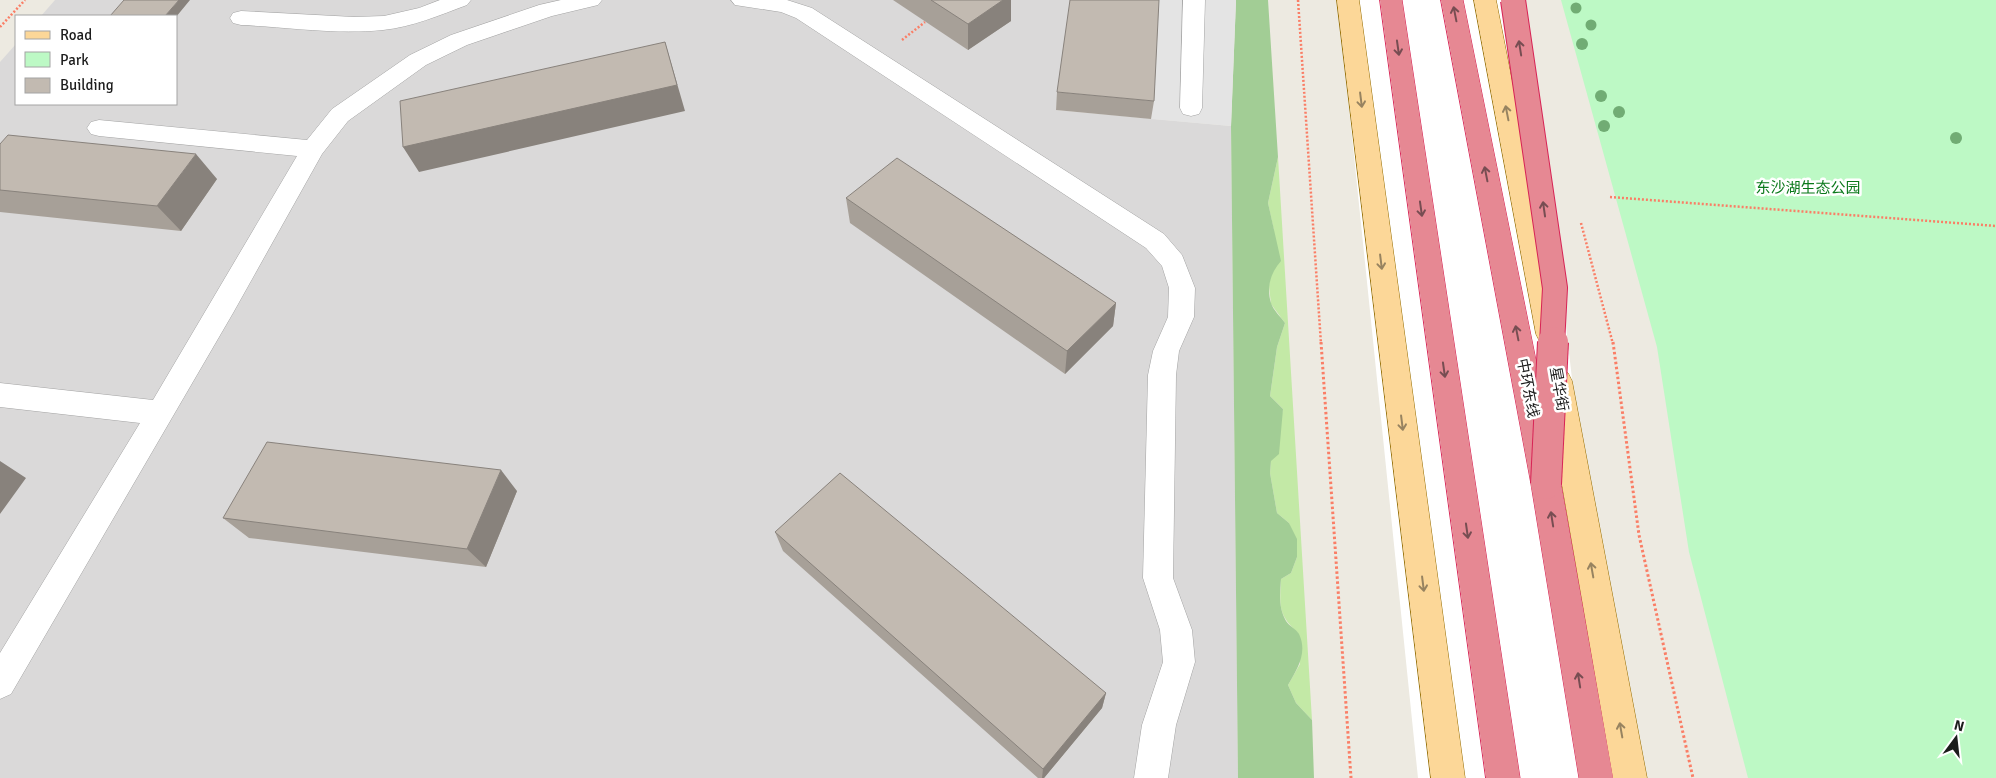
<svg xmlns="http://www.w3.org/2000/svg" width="1996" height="778" font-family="Signika,'Noto Sans SC',sans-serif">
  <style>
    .residential { fill: #dad9d9 }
    .grass { fill: #c3e9a6 }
    .forest { fill: #a2cd95 }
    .park { fill: #bdf9c5 }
    .parking { fill: #e4e4e4 }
    .pier { fill: #fff }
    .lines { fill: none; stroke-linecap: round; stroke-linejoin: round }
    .minor-casing { stroke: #a3a3a3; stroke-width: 1 }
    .major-casing { stroke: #946c00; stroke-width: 1 }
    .highway-casing { stroke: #d72355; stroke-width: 1 }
    .path-far1 { stroke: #fa7e66; stroke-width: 2.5; stroke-dasharray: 2 2; stroke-linecap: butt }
    .path { stroke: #fa7e66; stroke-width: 3; stroke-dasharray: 2.5 2.5; stroke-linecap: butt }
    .minor { fill: #fff; fill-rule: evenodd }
    .major { fill: #fcd798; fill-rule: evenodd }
    .highway { fill: #e68893; fill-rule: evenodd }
    .highway-bridge-far1-casing { stroke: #d72355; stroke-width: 26; stroke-linecap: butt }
    .highway-bridge-casing { stroke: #d72355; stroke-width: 32; stroke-linecap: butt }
    .highway-bridge-far1 { stroke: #e68893; stroke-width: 24 }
    .highway-bridge { stroke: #e68893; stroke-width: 30 }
    .tree { fill: #71ac74 }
    .wall { fill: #a7a098 }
    .shaded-wall { fill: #88827c }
    .building { fill: #c2bab1; stroke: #88827c }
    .oneway { stroke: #774d52 }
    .oneway2 { stroke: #978360 }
    .labels { text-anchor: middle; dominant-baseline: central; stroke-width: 5; stroke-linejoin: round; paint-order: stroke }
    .park-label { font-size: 15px; fill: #0b791b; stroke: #fff }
    .street-label { font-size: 15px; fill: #1c1c1c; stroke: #fff }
  </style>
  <rect width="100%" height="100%" fill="#edeae1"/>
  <path class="residential" d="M55 0H1071L1056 110 1231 126 1238 778H0V62L16 44V104H176V16H41Z"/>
  <path class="grass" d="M1278 157 1312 720 1296 703 1288 685 1300 664 1298 633C1277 614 1280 605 1281 579L1291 573 1297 557 1289 523 1277 513 1270 473 1271 461 1283 409 1270 396 1277 347 1285 323 1271 304 1269 286 1274 231 1268 203Z"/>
  <path class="forest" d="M1236 0H1268L1278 157 1268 203 1281 261C1271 272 1266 287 1271 303 1273 310 1281 317 1285 323L1277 347 1270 396 1283 409 1279 454 1271 461 1270 473 1277 513 1289 523 1297 539V557L1291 573 1281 579C1280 593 1278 607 1286 621 1289 626 1296 629 1299 634 1308 653 1297 669 1288 685L1296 703 1312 720 1314 778H1238L1231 126Z"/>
  <path class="park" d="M1561 0H1996V778H1748L1689 552 1657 347Z"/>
  <path class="parking" d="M1157 0H1236L1231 126 1151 119Z"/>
  <path class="pier" d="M1338 0H1511L1553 213 1579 440 1600 705 1613 778H1418Z"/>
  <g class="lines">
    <defs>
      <path id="minor" d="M440 0H471L467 5C440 15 412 27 383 30 338 35 287 27 241 25L233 23 230 18 233 13 241 11 354 17 384 16 419 8Z
        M561 0H602L598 5 552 16 467 45 426 65 348 121 322 154 233 313 11 694 0 699V653L140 423 0 407V383L153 400 297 156 99 136 91 134 87 128 91 122 99 120 307 140 332 109 410 55 451 35 539 5Z
        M731 0H787L812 8 1164 234 1182 255 1195 288 1194 317 1179 351 1176 375 1173 578 1192 630 1195 662 1176 725 1168 778H1134L1142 725 1163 662 1160 630 1143 578 1148 375 1153 351 1168 317 1169 288 1162 266 1146 248 796 18 781 12 735 5Z
        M1183 0H1205L1202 108 1199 114 1191 116 1183 114 1180 108Z"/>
      <path id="major" d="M1337 0H1359L1465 778H1431Z
        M1474 0H1496L1562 334 1558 342 1549 345 1540 342 1536 334Z
        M1558 370 1568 373 1572 381 1647 778H1613L1544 381 1548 373Z"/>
      <path id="highway" d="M1380 0H1402L1520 778H1486Z
        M1441 0H1463L1561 484 1613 778H1579L1531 484Z"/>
    </defs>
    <use href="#minor" class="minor-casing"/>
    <use href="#major" class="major-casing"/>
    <use href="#highway" class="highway-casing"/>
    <path class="path-far1" d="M1298 0 1321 344
      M0 27 25 0
      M902 40 925 22
      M1610 197 1996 226
      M1581 223 1613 344"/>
    <path class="path" d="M1321 342 1351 778
      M1613 342 1639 535 1693 778"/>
    <use href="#minor" class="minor"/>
    <use href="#major" class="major"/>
    <use href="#highway" class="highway"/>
    <defs>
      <path id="highway-bridge-far1" d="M1513 0 1555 288 1552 344"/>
      <path id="highway-bridge" d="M1546 484 1553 342"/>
    </defs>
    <use href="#highway-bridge-far1" class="highway-bridge-far1-casing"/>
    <use href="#highway-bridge" class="highway-bridge-casing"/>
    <use href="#highway-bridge-far1" class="highway-bridge-far1"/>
    <use href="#highway-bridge" class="highway-bridge"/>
  </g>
  <g class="tree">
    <circle cx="1576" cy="8" r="5.5"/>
    <circle cx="1591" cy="25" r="5.5"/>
    <circle cx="1582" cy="44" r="6"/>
    <circle cx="1601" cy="96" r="6"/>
    <circle cx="1619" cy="112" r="6"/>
    <circle cx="1604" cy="126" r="6"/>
    <circle cx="1956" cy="138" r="6"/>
  </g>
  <path class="wall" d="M893 0H1011V21L968 50Z
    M1057 92 1154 101 1151 119 1056 110Z
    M0 144 217 179 181 231 0 212Z
    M846 198 1116 303 1113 326 1065 374 850 223Z
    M517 491 486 567 249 538 223 518Z
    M775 532 1106 693 1102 708 1044 778H1038L783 551Z"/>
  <path class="shaded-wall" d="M179 0H190L176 17 165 16Z
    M1003 0H1011V21L968 50V24Z
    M665 42 685 111 419 172 403 147Z
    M196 154 217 179 181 231 157 206Z
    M1116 303 1113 326 1065 374 1067 351Z
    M0 461 26 478 0 514Z
    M501 470 517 491 486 567 467 549Z
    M1106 693 1102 708 1044 778H1042L1043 769Z"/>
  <path class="building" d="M124 0H179L165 16H110Z
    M931 0H1003L968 24Z
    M1070 0H1159L1154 101 1057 92Z
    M665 42 677 85 403 147 400 101Z
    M8 135 196 154 157 206 0 190V144Z
    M897 158 1116 303 1067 351 846 198Z
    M267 442 501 470 467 549 223 518Z
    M840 473 1106 693 1043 769 775 532Z"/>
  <defs><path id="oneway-shaft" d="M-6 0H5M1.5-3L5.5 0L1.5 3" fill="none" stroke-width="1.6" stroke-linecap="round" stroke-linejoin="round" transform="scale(1.25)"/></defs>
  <g class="oneway">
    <use href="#oneway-shaft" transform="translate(1455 14) rotate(-101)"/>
    <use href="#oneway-shaft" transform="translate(1398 48) rotate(82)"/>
    <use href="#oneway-shaft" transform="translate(1520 48) rotate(-99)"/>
    <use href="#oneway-shaft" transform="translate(1486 174) rotate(-101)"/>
    <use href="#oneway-shaft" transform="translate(1421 209) rotate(82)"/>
    <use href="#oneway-shaft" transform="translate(1544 209) rotate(-98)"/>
    <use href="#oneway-shaft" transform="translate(1517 333) rotate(-101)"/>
    <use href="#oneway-shaft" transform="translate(1444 370) rotate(82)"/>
    <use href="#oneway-shaft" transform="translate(1552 519) rotate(-99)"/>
    <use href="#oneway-shaft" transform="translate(1467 531) rotate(82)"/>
    <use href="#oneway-shaft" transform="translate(1579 680) rotate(-99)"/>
  </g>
  <g class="oneway2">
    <use href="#oneway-shaft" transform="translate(1361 100) rotate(83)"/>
    <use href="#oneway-shaft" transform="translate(1507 113) rotate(-101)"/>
    <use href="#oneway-shaft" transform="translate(1381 262) rotate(83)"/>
    <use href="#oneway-shaft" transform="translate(1402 423) rotate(83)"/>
    <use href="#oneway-shaft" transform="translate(1592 570) rotate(-100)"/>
    <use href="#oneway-shaft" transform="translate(1423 584) rotate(83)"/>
    <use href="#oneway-shaft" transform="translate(1621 730) rotate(-100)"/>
  </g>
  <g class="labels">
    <g class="park-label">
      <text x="1808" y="188">东沙湖生态公园</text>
    </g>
    <g class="street-label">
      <text transform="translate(1528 388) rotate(79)">中环东线</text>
      <text transform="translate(1559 389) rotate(80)">星华街</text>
    </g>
  </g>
  <rect x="15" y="15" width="162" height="90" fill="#ffffff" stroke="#a4a4a4"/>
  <rect x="25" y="31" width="25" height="8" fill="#fcd798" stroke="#a4a4a4"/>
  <text x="60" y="40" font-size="15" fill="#1c1c1c">Road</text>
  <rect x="25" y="52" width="25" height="15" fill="#bdf9c5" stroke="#a4a4a4"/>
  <text x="60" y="65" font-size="15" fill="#1c1c1c">Park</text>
  <rect x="25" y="78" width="25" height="15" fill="#c2bab1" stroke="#a4a4a4"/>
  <text x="60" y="90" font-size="15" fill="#1c1c1c">Building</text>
  <g transform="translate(1956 738) rotate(15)" stroke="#ffffff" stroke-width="4" paint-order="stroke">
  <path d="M0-4L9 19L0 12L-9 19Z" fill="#1c1c1c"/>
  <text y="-8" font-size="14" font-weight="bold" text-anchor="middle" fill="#1c1c1c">N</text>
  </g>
</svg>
